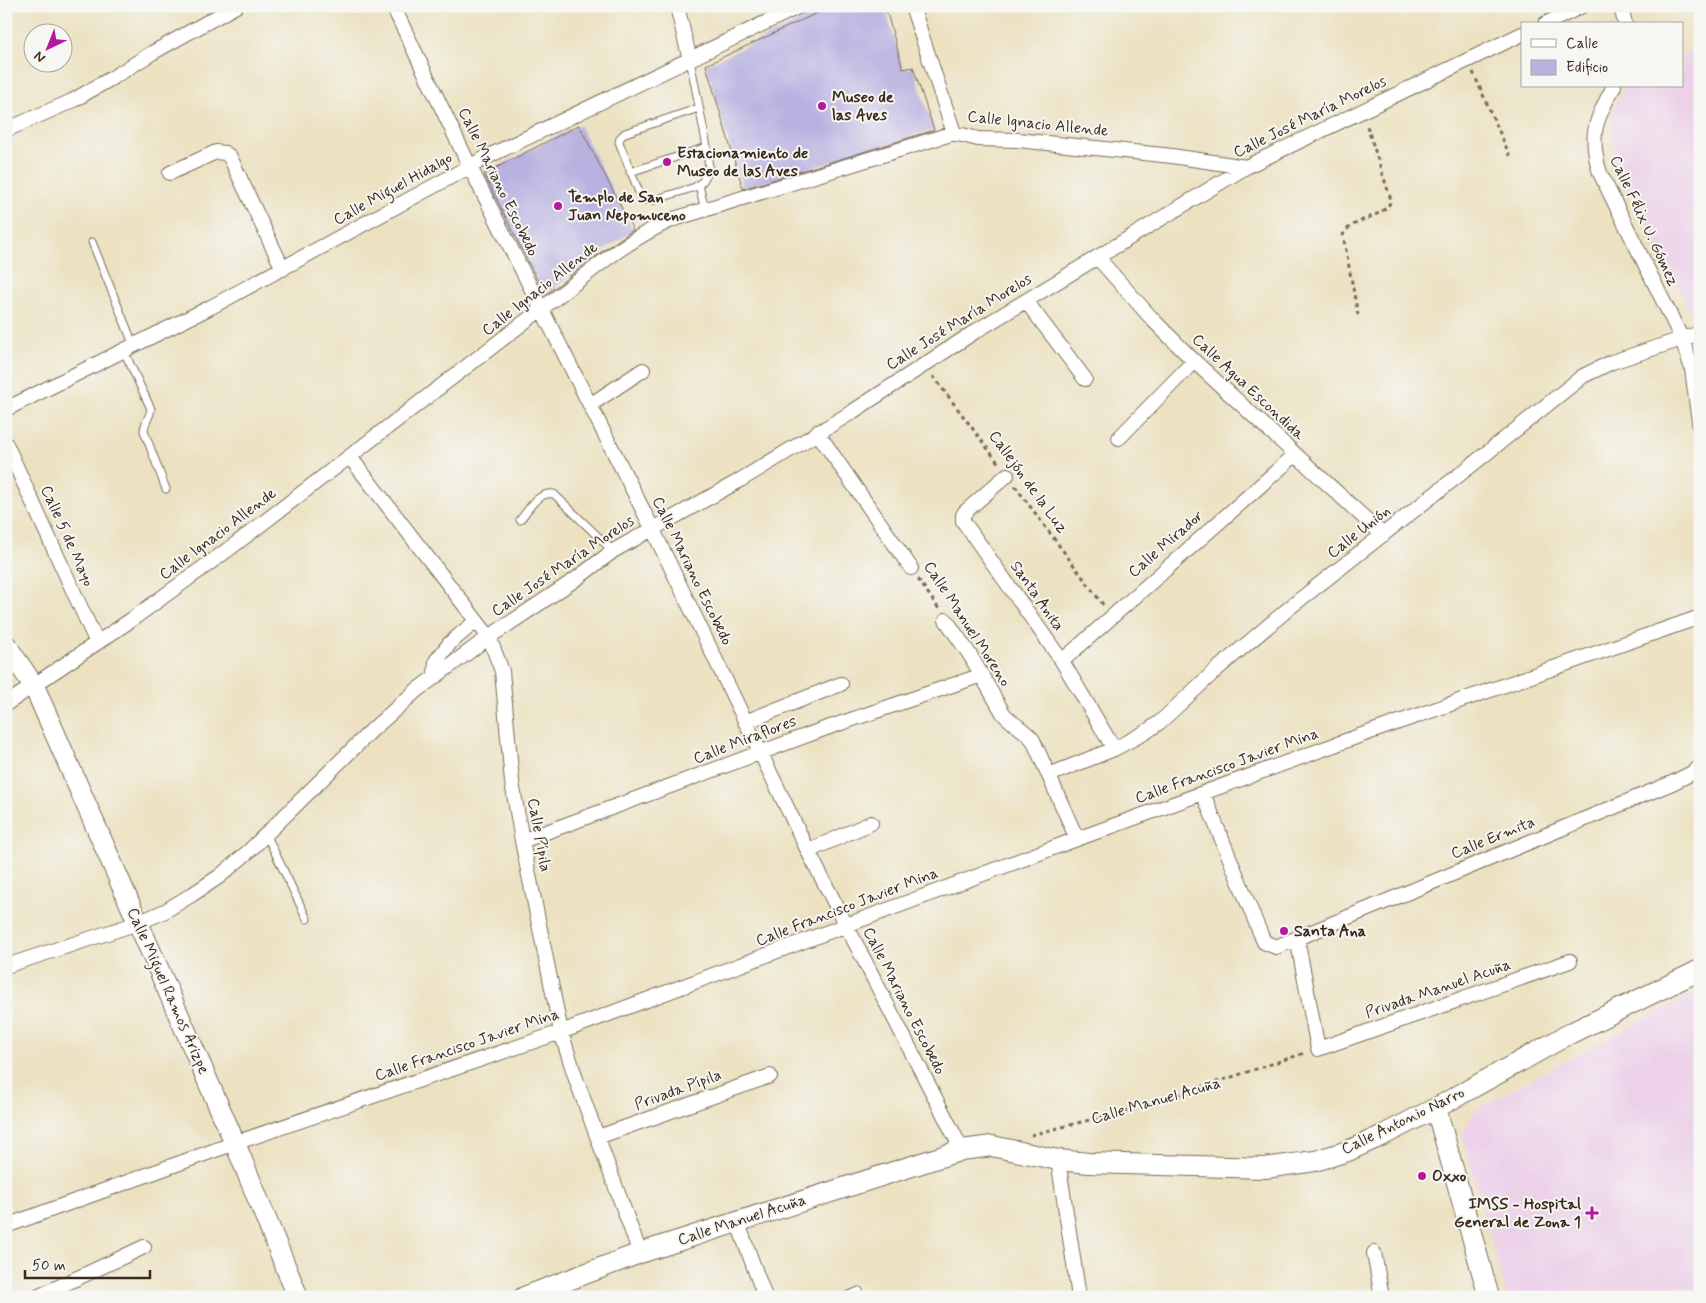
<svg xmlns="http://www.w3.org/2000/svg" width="1706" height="1303" font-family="Mynerve,sans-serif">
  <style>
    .built { fill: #ecd1e9 }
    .building { fill: #b9b2e1 }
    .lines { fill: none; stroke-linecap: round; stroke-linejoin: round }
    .lane-casing { stroke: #796a57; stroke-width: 9 }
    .street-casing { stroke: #796a57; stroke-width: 16 }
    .secondary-casing { stroke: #796a57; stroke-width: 22 }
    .path { stroke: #796a57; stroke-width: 3; stroke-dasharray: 4 4; stroke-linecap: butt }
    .lane { stroke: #fff; stroke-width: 7 }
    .street { stroke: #fff; stroke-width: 14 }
    .secondary { stroke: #fff; stroke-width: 20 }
    .poi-dot { fill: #b5179e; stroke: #f6f6f2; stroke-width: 2 }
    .labels { text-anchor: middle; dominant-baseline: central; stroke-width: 4; stroke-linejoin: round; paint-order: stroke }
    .poi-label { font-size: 16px; font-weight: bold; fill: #3b2a1e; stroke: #f6f6f2; text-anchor: start }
    .street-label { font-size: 16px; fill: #3b2a1e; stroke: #f6f6f2 }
  </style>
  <rect width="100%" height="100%" fill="#f6f6f2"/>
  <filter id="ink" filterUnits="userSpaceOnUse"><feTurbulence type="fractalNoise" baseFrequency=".02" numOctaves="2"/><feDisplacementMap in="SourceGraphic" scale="10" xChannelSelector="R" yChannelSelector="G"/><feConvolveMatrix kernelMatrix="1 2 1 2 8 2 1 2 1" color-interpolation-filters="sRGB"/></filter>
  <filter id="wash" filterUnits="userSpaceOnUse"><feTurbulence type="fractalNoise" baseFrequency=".0096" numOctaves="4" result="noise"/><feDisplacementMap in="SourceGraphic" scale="20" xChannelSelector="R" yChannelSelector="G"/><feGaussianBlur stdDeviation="1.12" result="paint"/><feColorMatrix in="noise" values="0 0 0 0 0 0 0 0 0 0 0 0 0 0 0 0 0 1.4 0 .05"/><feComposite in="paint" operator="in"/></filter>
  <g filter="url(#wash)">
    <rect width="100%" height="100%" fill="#ece2c2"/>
    <path class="built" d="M1700 52V315L1693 318 1617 162 1612 133 1613 107 1626 86H1682V54Z
      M1700 989V1290L1668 1297H1507L1462 1135 1475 1110Z"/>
    <g id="blocks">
      <path class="building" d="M832 6H885L903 69 913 67 934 130 743 189 706 65Z
        M579 125 633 230 604 250 545 295 484 174Z"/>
    </g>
  </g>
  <g filter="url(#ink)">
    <use href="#blocks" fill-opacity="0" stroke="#796a57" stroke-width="1"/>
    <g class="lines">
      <defs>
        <path id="lane" d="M690 60 707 147 709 170 703 181 695 187 654 200H644L641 197 619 142 620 138 625 133 699 108
          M630 172 707 147
          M699 185 705 210
          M92 242 134 346
          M124 351 151 409C150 417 144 423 144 431L166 489
          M520 520C529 509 538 491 554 494L613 551
          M266 834 307 919
          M845 1297 859 1291"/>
        <path id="street" d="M393 6 470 167 652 528 808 851 962 1150
          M677 6 690 60
          M912 6 954 133
          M1621 6 1625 24
          M1545 24 1582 6
          M1614 86C1596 120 1588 134 1600 173L1682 339 1692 369 1700 429
          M6 130 72 101 112 78 152 53 236 6
          M170 173 216 152 225 153 230 157 283 269
          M1097 257 1154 321 1194 361 1383 535
          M1026 301 1085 379
          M590 405 643 370
          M6 409 211 307 491 155 800 6
          M817 432 911 568
          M1119 438 1194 361
          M6 444 97 643
          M350 457 489 637 502 671 512 782 522 841 561 1032 576 1079 640 1253
          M1007 475 965 512 963 515V521L1062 661 1114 749
          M946 620 970 655 1003 713C1012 724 1024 729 1033 740L1077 839
          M1062 661 1295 455
          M435 675 436 661 450 643 476 621
          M6 704 131 620 233 546 609 257C630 242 650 229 674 219L954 133 978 139 1018 140 1172 156 1246 167
          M745 722 841 684
          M1049 775 1114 749 1146 732 1160 722 1216 670 1293 605 1468 468 1583 376 1612 362 1700 333
          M1203 793 1261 935 1264 942 1276 947 1672 783 1694 772 1700 767
          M522 841 824 729 982 675
          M808 851 871 823
          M1297 938 1318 1049 1570 961
          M6 966 138 923 165 911 193 894 220 876 249 851 372 730 417 690 489 637 576 579 613 551 737 482 849 414 976 331 1246 167 1522 34
          M598 1137 770 1076
          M1058 1160 1079 1297
          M737 1221 765 1297
          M6 1226 235 1143 561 1032 1077 839 1359 736 1700 617
          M1374 1253 1382 1297
          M6 1295 7 1297
          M37 1297 144 1247"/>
        <path id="secondary" d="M6 645 34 686 235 1143 298 1297
          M1436 1108 1489 1297
          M524 1297 640 1253 962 1150 992 1146 1058 1160 1089 1163 1265 1168 1315 1161 1348 1151 1383 1135 1436 1108 1571 1033 1700 970"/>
      </defs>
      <use href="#lane" class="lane-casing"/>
      <use href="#street" class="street-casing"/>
      <use href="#secondary" class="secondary-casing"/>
      <path class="path" d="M1473 72 1510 156
        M1358 315 1343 235C1351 218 1386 218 1391 200L1366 123
        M933 376 1000 465
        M1015 486 1104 606
        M918 579 939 609
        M1031 1135 1144 1106 1305 1053"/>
      <use href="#lane" class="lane"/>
      <use href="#street" class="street"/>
      <use href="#secondary" class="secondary"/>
    </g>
  </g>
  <g class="poi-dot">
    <circle cx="822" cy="106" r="5"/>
    <circle cx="667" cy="162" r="5"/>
    <circle cx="558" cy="206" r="5"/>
    <circle cx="1284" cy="931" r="5"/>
    <circle cx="1422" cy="1176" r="5"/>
    <path d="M1589.5 1205.5h5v5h5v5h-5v5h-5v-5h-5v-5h5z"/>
  </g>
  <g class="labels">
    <g class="poi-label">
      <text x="832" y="97">Museo de<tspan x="832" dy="18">las Aves</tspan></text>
      <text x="677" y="153">Estacionamiento de<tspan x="677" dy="18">Museo de las Aves</tspan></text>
      <text x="568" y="197">Templo de San<tspan x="568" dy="18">Juan Nepomuceno</tspan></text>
      <text x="1294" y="931">Santa Ana</text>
      <text x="1432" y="1176">Oxxo</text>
      <text x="1581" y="1204" text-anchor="end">IMSS - Hospital<tspan x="1581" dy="18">General de Zona 1</tspan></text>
    </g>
    <g class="street-label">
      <text transform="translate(1310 117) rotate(-26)">Calle José María Morelos</text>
      <text transform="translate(1038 124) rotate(6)">Calle Ignacio Allende</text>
      <text transform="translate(498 182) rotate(64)">Calle Mariano Escobedo</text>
      <text transform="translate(393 189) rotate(-29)">Calle Miguel Hidalgo</text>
      <text transform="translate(1644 221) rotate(65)">Calle Félix U. Gómez</text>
      <text transform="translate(540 289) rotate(-38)">Calle Ignacio Allende</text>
      <text transform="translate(959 322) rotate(-32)">Calle José María Morelos</text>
      <text transform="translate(1248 387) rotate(43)">Calle Agua Escondida</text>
      <text transform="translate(1028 482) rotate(54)">Callejón de la Luz</text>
      <text transform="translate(1359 532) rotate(-38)">Calle Unión</text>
      <text transform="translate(218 534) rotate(-37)">Calle Ignacio Allende</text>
      <text transform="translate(67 536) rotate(66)">Calle 5 de Mayo</text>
      <text transform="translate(1166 544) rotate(-41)">Calle Mirador</text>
      <text transform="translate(563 566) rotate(-34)">Calle José María Morelos</text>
      <text transform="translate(692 571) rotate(64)">Calle Mariano Escobedo</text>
      <text transform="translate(1037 596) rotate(55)">Santa Anita</text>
      <text transform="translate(967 624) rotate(57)">Calle Manuel Moreno</text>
      <text transform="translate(745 740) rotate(-21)">Calle Miraflores</text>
      <text transform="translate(1227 766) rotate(-20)">Calle Francisco Javier Mina</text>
      <text transform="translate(539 835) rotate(80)">Calle Pípila</text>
      <text transform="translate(1493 838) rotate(-22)">Calle Ermita</text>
      <text transform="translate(847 907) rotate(-21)">Calle Francisco Javier Mina</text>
      <text transform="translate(1438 989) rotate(-19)">Privada Manuel Acuña</text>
      <text transform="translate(168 991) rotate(66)">Calle Miguel Ramos Arizpe</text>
      <text transform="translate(904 1001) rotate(63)">Calle Mariano Escobedo</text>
      <text transform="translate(467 1045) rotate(-19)">Calle Francisco Javier Mina</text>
      <text transform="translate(678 1090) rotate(-20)">Privada Pípila</text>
      <text transform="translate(1156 1101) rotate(-16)">Calle Manuel Acuña</text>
      <text transform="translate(1403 1121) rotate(-26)">Calle Antonio Narro</text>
      <text transform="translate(742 1220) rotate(-18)">Calle Manuel Acuña</text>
    </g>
  </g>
  <rect width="1706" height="1303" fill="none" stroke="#f6f6f2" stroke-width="25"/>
  <rect x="1521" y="22" width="162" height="65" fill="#f6f6f2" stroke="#aba49d"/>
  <rect x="1531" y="39" width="25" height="8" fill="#ffffff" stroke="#aba49d"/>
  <text x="1566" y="48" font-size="15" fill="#3b2a1e">Calle</text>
  <rect x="1531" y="60" width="25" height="15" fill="#b9b2e1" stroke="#aba49d"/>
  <text x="1566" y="72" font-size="15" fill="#3b2a1e">Edificio</text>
  <g transform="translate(48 48) rotate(223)"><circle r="24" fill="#f6f6f2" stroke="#aba49d"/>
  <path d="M0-4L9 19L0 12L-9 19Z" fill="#b5179e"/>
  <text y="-8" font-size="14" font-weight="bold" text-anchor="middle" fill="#3b2a1e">N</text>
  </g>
  <path d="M25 1270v8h125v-8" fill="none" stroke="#3b2a1e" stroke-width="2.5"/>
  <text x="32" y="1270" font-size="15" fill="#3b2a1e" stroke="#f6f6f2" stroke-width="4" paint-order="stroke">50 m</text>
</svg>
